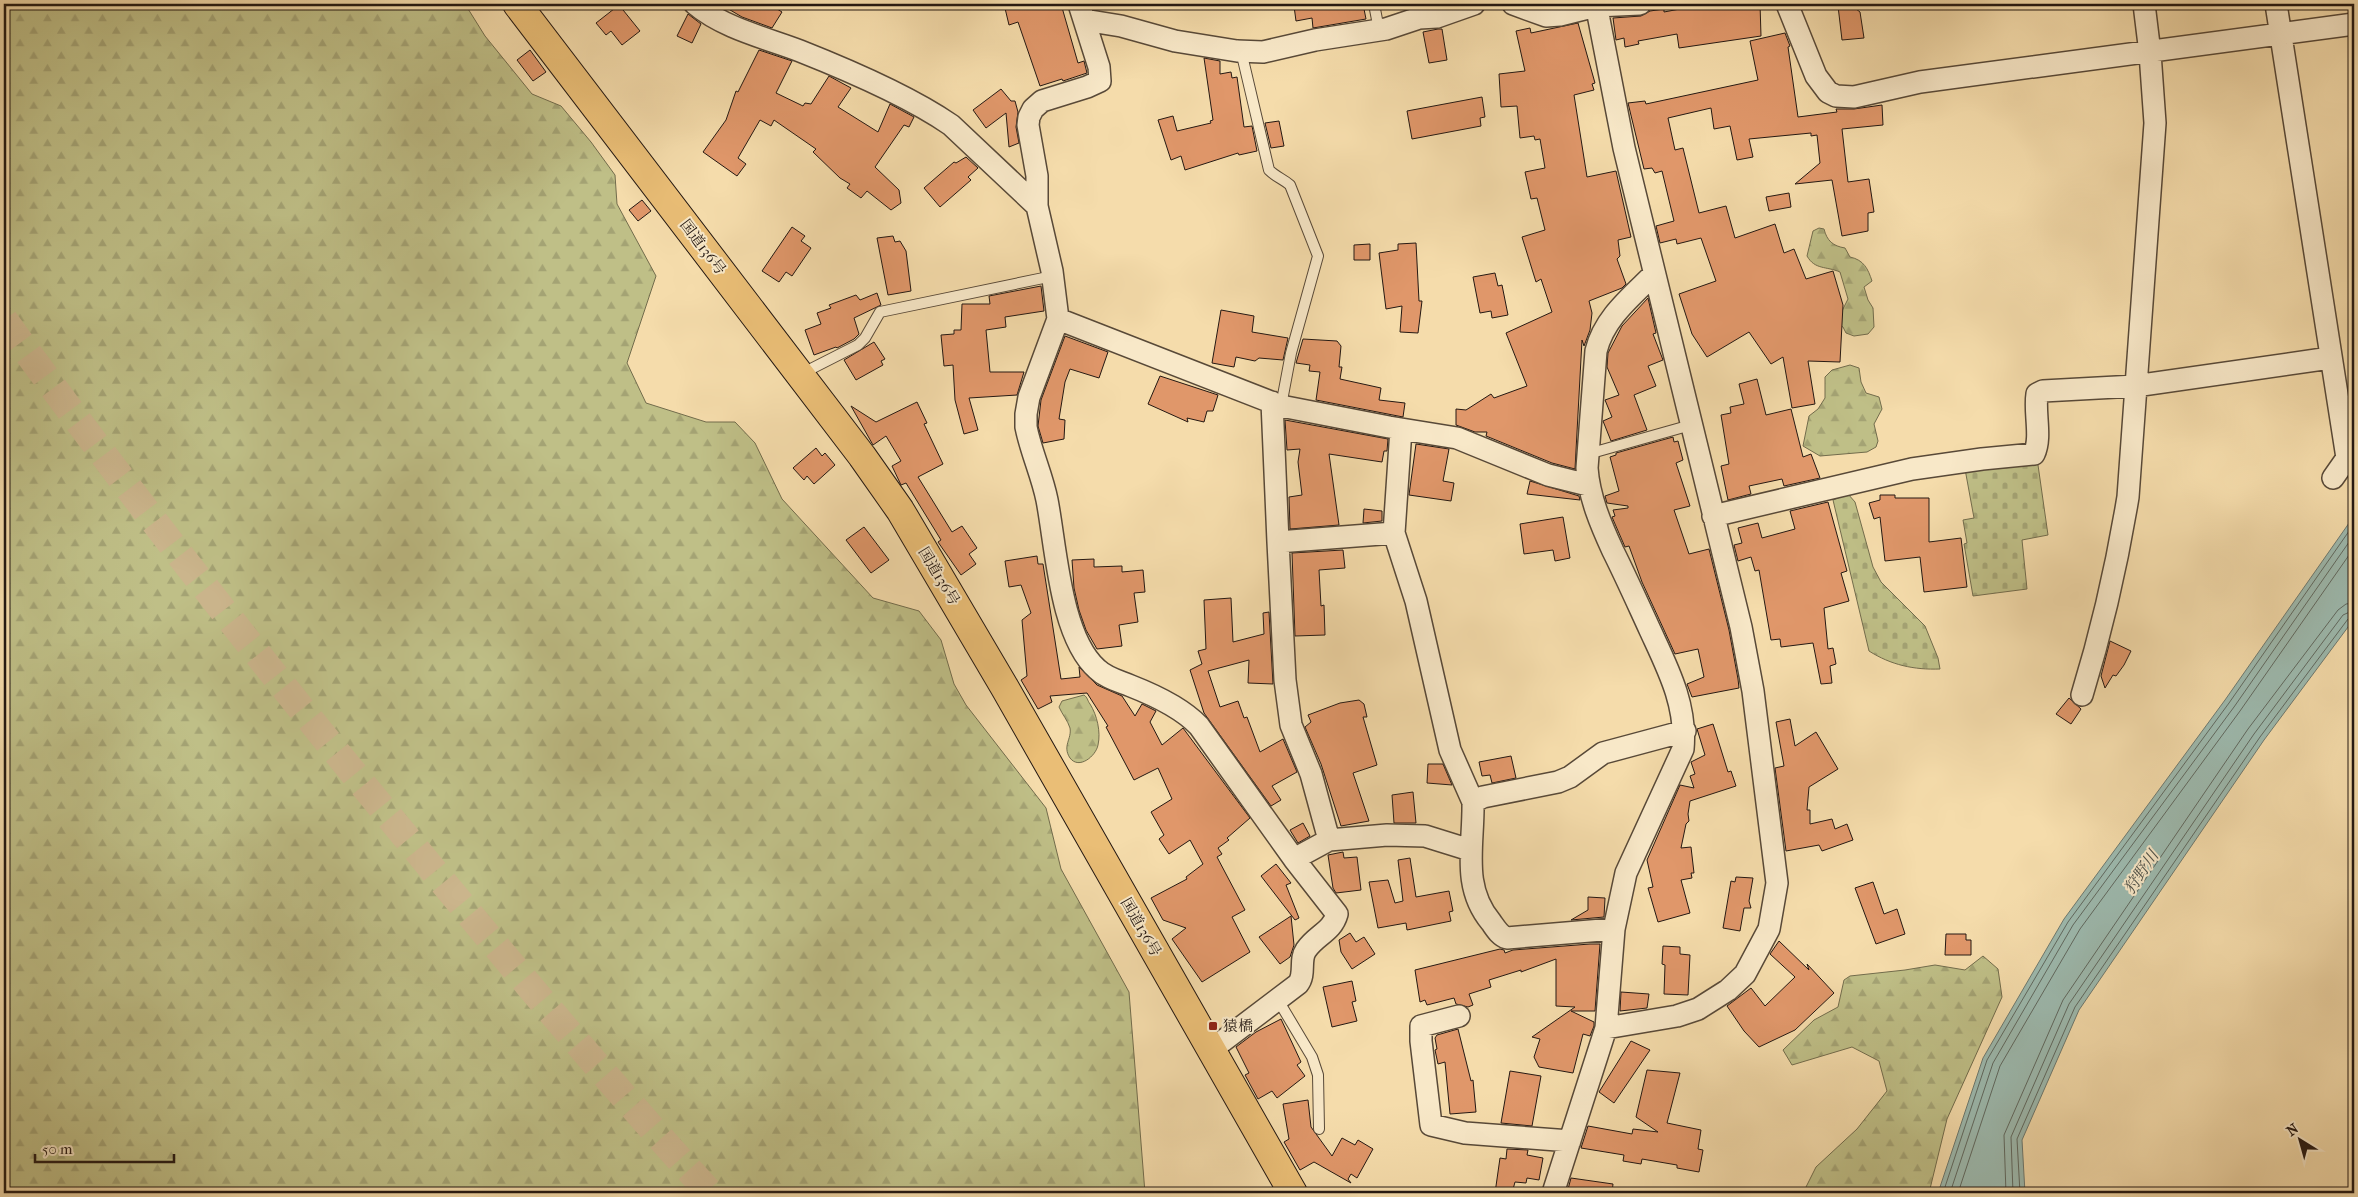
<svg xmlns="http://www.w3.org/2000/svg" width="2358" height="1197" font-family="'IM FELL French Canon','Noto Serif JP',serif">
  <style>
    .forest { fill: url(#forest-firs); stroke: #726c4c }
    .cemetery { fill: url(#cemetery-stones); stroke: #726c4c }
    .water { fill: #9dbaaf; stroke: #6d7970 }
    .lines { fill: none; stroke-linecap: round; stroke-linejoin: round }
    .shore { stroke: #606960; stroke-width: 1 }
    .building { fill: #e0976a; stroke: #241812 }
    .motorway-tunnel { stroke: #cbb58c; stroke-width: 28; stroke-dasharray: 28 14; stroke-linecap: butt }
    .service-casing { stroke: #584938; stroke-width: 12 }
    .minor-casing { stroke: #584938; stroke-width: 24 }
    .trunk-casing { stroke: #241812; stroke-width: 30 }
    .service { stroke: #f8e8c8; stroke-width: 10 }
    .minor { stroke: #f8e8c8; stroke-width: 21 }
    .trunk { stroke: #eabe76; stroke-width: 28 }
    .poi-dot { fill: #8f2418; stroke: #f8e8c8; stroke-width: 2 }
    .labels { text-anchor: middle; dominant-baseline: central; stroke-width: 4; stroke-linejoin: round; paint-order: stroke }
    .street-label { font-size: 15px; fill: #241812; stroke: #f8e8c8 }
    .poi-label { font-size: 15px; fill: #241812; stroke: #f8e8c8; text-anchor: start }
    .water-label { font-size: 16px; font-style: italic; fill: #4e5149; stroke: #f8e8c8 }
  </style>
  <defs>
    <pattern id="forest-firs" width="22" height="20" patternUnits="userSpaceOnUse" patternTransform="scale(1.25)"><rect width="22" height="20" fill="#bfbf87"/><path d="M5 1l3.5 6h-7zM16 11l3.5 6h-7z" fill="#a4a374"/></pattern>
    <pattern id="cemetery-stones" width="16" height="16" patternUnits="userSpaceOnUse" patternTransform="scale(1.25)"><rect width="16" height="16" fill="#bfbf87"/><path d="M2 7V4a2 2 0 0 1 4 0v3zM10 15v-3a2 2 0 0 1 4 0v3z" fill="#a4a374"/></pattern>
  </defs>
  <rect width="100%" height="100%" fill="#f5dcab"/>
  <filter id="stains"><feTurbulence type="fractalNoise" baseFrequency=".004" numOctaves="4"/><feColorMatrix values="0 0 0 0 .2 0 0 0 0 .09 0 0 0 0 .02 0 0 0 .5 -.17"/></filter>
  <radialGradient id="worn" r=".72"><stop offset=".6" stop-color="#630" stop-opacity="0"/><stop offset="1" stop-color="#630" stop-opacity=".3"/></radialGradient>
  <path class="forest" d="M4 4H465L485 36 532 94 561 106 591 142 615 175 617 204 656 276 627 363 646 403 706 422H735L755 443 782 499 873 598 919 611 941 640 954 684 966 705 1046 808 1061 869 1129 992 1145 1193H4Z
    M1819 228 1824 229C1827 241 1833 246 1845 248L1850 257C1864 260 1868 269 1872 281L1864 287 1868 300 1873 308 1874 327 1868 334 1854 336 1846 333 1843 327 1836 323 1848 299 1840 272C1826 266 1815 270 1807 256L1813 231Z
    M1850 365 1859 368 1861 382 1866 393 1879 397 1882 409 1874 424 1878 441 1876 447 1867 452 1820 456 1803 446 1809 416 1818 409 1825 398V377L1832 370Z
    M1084 695C1088 698 1087 700 1090 704 1097 715 1101 732 1098 745 1096 756 1079 770 1070 758 1062 746 1072 739 1070 728 1068 721 1062 714 1059 707L1062 701Z
    M1983 956 1998 969 2002 997 1947 1119 1929 1193H1803L1816 1167 1857 1129 1887 1091 1879 1061 1852 1047 1792 1065 1783 1050 1814 1020 1838 1007 1844 980 1850 976 1905 970 1935 965 1965 970Z"/>
  <path class="cemetery" d="M2037 458 2048 535 2022 540 2027 589 1973 596 1964 544 1967 543 1963 520 1974 518 1965 469Z
    M1848 494 1855 502 1873 567 1881 582 1925 626 1938 658 1940 669C1914 670 1891 665 1869 651L1833 500Z"/>
  <path class="water" d="M2354 516V619L2264 740 2079 1010 2022 1140 2025 1193H1938L1983 1058 2064 919 2225 700Z"/>
  <g class="lines">
    <path class="shore" d="M1943 1193 1987 1060 2068 922 2229 703 2354 524
      M1950 1193 1993 1063 2073 925 2234 707 2354 535
      M1958 1193 2000 1066 2080 929 2240 711 2354 548
      M2006 1193 2004 1135 2063 1000 2248 729 2338 610 2346 604 2354 603
      M2013 1193 2011 1137 2069 1004 2254 734 2343 615 2354 610
      M2020 1193 2017 1139 2075 1007 2260 737 2348 619 2354 617"/>
  </g>
  <path class="building" d="M720 4H769L782 12 772 28 742 17Z
    M1004 4H1061L1078 63 1084 61 1087 73 1063 81 1062 79 1040 86 1018 22 1009 25Z
    M1304 4H1363L1366 19 1313 28 1312 18 1296 21 1294 6Z
    M1706 4H1760L1761 36 1679 48 1677 34 1638 41 1639 44 1625 47 1624 38 1616 40 1613 18 1641 16 1650 11 1664 9V12Z
    M619 5 640 31 622 45 611 31 606 35 596 23Z
    M1851 5 1860 12 1864 38 1842 40 1838 6Z
    M688 14 701 24 692 43 677 36Z
    M1578 23 1595 83 1592 84 1594 90 1574 95 1587 177 1616 171 1631 237 1618 240 1620 256 1617 259 1626 284 1622 288 1589 301 1592 313 1590 330 1584 346 1582 340 1575 469 1552 463 1486 436 1487 432H1475L1456 425V409L1466 410 1491 394 1494 398 1527 386 1506 333 1552 312 1541 279 1536 282 1522 237 1545 230 1537 198 1531 199 1525 172 1545 168 1540 139 1535 140 1534 136 1520 138 1517 106 1501 107 1499 74 1525 71 1516 31 1530 28 1531 33Z
    M1438 29H1442L1447 60 1429 63 1423 32Z
    M1785 33 1790 46 1788 47 1798 117 1837 112 1836 109H1854L1882 105 1883 125 1842 129 1848 182 1869 179 1874 212 1868 213V231L1842 236 1832 180 1795 184 1820 163 1817 135 1811 136V133L1749 139 1753 157 1737 160 1730 126 1714 129 1711 108 1668 118 1675 150 1683 148 1699 213 1726 206 1735 238 1775 224 1784 253 1794 249 1806 279 1833 271 1843 305 1840 362 1808 361 1815 404 1792 408 1783 357 1771 364 1749 332 1707 357 1692 334 1679 294 1716 281 1701 238 1677 244 1676 239 1660 243 1656 226 1674 221 1662 171 1655 173 1652 168 1644 169 1628 103 1645 101 1646 104 1758 80 1750 41Z
    M530 50 546 72 533 81 517 60Z
    M759 50 792 61 776 93 803 106 805 103 811 104 829 76 851 88 838 107 878 132 890 104 914 117 909 127 904 125 875 167 899 190 901 203 891 210 867 191 861 198 847 188 850 184 840 178 813 152 816 149 774 120 771 126 760 120 738 158 746 164 737 176 703 152 726 120 736 91 738 92Z
    M1204 58 1220 61V74L1231 72 1232 78 1237 77 1244 127 1252 126 1257 151 1239 155 1238 153 1185 170 1181 156 1171 160 1158 120 1173 116 1177 131 1211 123 1210 121 1213 120Z
    M1001 89 1011 101H1015L1018 112 1016 127 1019 143 1009 147 1006 113 986 128 973 110Z
    M1482 97 1485 117 1480 118 1481 126 1412 139 1407 111Z
    M1279 121 1284 146 1271 148 1265 123Z
    M966 157 978 168 968 177 971 180 940 207 924 188 954 162 956 163Z
    M1789 193 1791 207 1769 211 1766 197Z
    M642 200 651 211 638 221 629 210Z
    M792 227 805 236 801 241 811 248 792 276 786 272 779 282 762 271Z
    M893 236 895 242 900 241 906 251 911 291 888 295 877 238Z
    M1416 243 1419 301H1422L1418 333 1400 332 1402 306 1386 309 1379 253 1398 250V244Z
    M1370 244V260H1354V245Z
    M1495 273 1498 286 1502 285 1508 315 1492 318 1491 311 1480 313 1473 277Z
    M1041 286 1044 311 1005 317 1006 327 986 330 990 372H1024L1017 395 969 398 978 430 964 434 955 400 953 365 944 366 941 335 954 334V330H961L962 304H990L989 296Z
    M877 293 881 305 854 318 859 334 854 339 837 348 836 347 814 355 805 330 821 324 817 313 831 308 829 305 856 295 860 300Z
    M1648 298 1656 333 1653 334 1663 360 1648 366 1656 386 1634 395 1647 430 1611 441 1603 421 1612 417 1605 400 1619 395 1607 367 1608 353 1622 326Z
    M1221 310 1254 316 1252 332 1288 338 1283 360 1259 358 1255 361 1236 357 1234 367 1212 363Z
    M1065 336 1108 352 1099 378 1070 369 1065 382 1059 419 1065 420 1064 439 1043 443 1038 426 1041 400Z
    M1303 339 1337 341 1341 346 1339 367H1342L1340 379 1381 388 1379 400 1405 403 1403 417 1316 400 1320 372 1309 371 1310 365 1296 363Z
    M874 342 885 359 881 361 883 365 856 380 844 360Z
    M1160 376 1218 395 1213 411H1207L1204 422 1187 418 1188 422 1148 404Z
    M1757 379 1766 415 1791 409 1803 457 1811 454 1820 478 1784 486 1782 479 1749 486 1751 494 1728 500 1721 466 1729 464 1721 415 1731 413 1730 407 1744 404 1739 384Z
    M917 402 927 423 924 424 943 464 918 477 952 532 962 526 977 548 969 554 976 564 961 575 938 542 941 540 906 483 901 485 892 466 901 461 886 436 873 445 851 406 876 422Z
    M1285 420 1388 439 1387 451H1384L1382 462 1329 454 1339 525 1290 529 1289 497 1302 495 1298 462 1300 449 1287 450Z
    M1673 437 1674 442 1678 441 1683 460 1676 463 1690 506 1674 510 1689 554 1709 549 1729 630 1738 679 1739 688 1692 697 1687 684 1704 677 1698 649 1675 654 1642 582 1629 546 1625 547 1612 517 1615 516 1613 510 1628 508V506L1607 503 1605 496 1619 491 1610 457 1616 455V453Z
    M1416 444 1449 449 1443 481 1454 483 1451 501 1409 495Z
    M816 448 822 456 825 453 835 465 814 484 807 476 804 480 793 468Z
    M1530 481 1579 496 1580 500 1527 494Z
    M1880 495H1895V498H1929V542L1961 538 1967 587 1924 592 1920 557 1885 561 1880 517 1874 519 1869 503 1880 500Z
    M1828 502 1847 571 1841 573 1849 601 1824 608 1828 649 1833 648 1836 664 1830 666 1832 683 1821 684 1813 643 1781 647 1780 639 1771 640 1759 570 1755 571 1751 557 1738 561 1734 545 1742 543 1738 528 1758 523 1762 538 1795 529 1790 511Z
    M1364 509 1382 511V521L1363 523Z
    M1563 517 1570 558 1555 561 1553 550 1524 554 1520 524Z
    M864 527 889 560 871 573 846 540Z
    M1343 550 1345 568 1319 570 1321 606 1324 605 1325 635 1295 636 1292 553Z
    M1037 556 1038 564H1043L1061 679 1080 677 1079 667 1097 685 1122 696 1135 716 1142 704 1156 711 1150 722 1162 745 1183 728 1250 818 1227 838 1229 840 1218 848 1222 854 1217 857 1245 910 1232 917 1250 952 1202 982 1172 939 1186 928 1163 920 1151 898 1187 879 1186 877 1203 864 1190 840 1169 854 1159 839 1164 835 1151 812 1172 799 1158 768 1134 780 1106 727 1108 726 1087 693 1050 696 1052 702 1038 709 1021 680 1027 676 1022 620 1031 613 1021 585 1009 587 1005 561Z
    M1094 559V567L1122 566V572L1143 570 1145 592 1134 593 1138 622 1119 625 1122 646 1097 649 1086 630 1079 610 1074 588 1072 560Z
    M1231 598 1233 642 1264 634 1263 613 1269 612 1273 684 1248 683 1249 660 1208 671 1220 707 1238 701 1244 718 1247 717 1260 752 1283 739 1297 772 1272 786 1281 800 1271 806 1204 713 1190 670 1202 664 1198 651 1206 649 1204 600Z
    M2110 641 2131 651 2124 665 2116 676 2113 675 2105 688 2101 676Z
    M2069 698 2081 709 2071 724 2056 714Z
    M1359 700 1364 704 1367 717H1363L1377 765 1353 773 1369 821 1341 826 1321 764 1305 727 1311 722 1308 715 1340 703Z
    M1790 719 1795 746 1816 732 1838 769 1809 787 1807 810H1810V824L1832 819 1835 829 1847 824 1853 840 1822 851 1819 845 1786 851 1775 768 1784 766 1776 722Z
    M1713 724 1728 772 1731 771 1736 786 1690 801 1688 814 1689 821 1686 824 1681 848 1691 847 1694 873H1691L1692 878 1681 880 1690 913 1658 922 1648 888 1653 887 1647 860 1680 785 1694 788 1690 776 1695 774 1691 762 1705 755 1697 729Z
    M1511 756 1516 778 1492 783 1490 775 1482 776 1479 762Z
    M1428 764H1443L1452 785 1427 783Z
    M1413 792 1416 823H1394L1392 795Z
    M1303 823 1310 836 1298 843 1290 830Z
    M1343 852 1344 858 1357 857 1361 890 1336 893 1333 888 1328 855Z
    M1410 858 1416 897 1449 891 1453 911 1449 912 1451 921 1407 930 1406 923 1378 928 1369 882 1388 880 1395 903 1403 901 1398 860Z
    M1276 864 1291 883 1286 885 1299 918 1295 920 1261 876Z
    M1736 877 1753 878 1749 901 1751 908H1744L1740 931 1723 928 1731 881 1735 882Z
    M1873 882 1884 914 1897 909 1905 934 1876 944 1855 888Z
    M1588 897 1605 898 1604 917 1571 920 1588 910Z
    M1291 916 1294 945 1290 957 1280 964 1259 937Z
    M1350 933 1356 942 1364 937 1375 954 1352 969 1341 952 1339 940Z
    M1946 934H1966V940H1971V955H1945Z
    M1779 941 1809 970 1807 964 1834 993 1795 1030 1759 1047 1744 1031 1727 1006 1751 988 1765 1006 1795 977 1770 954Z
    M1590 944H1600L1595 1011H1571L1594 1022V1026L1590 1036 1583 1034 1573 1073 1539 1067 1534 1057 1540 1039 1532 1037 1575 1007 1556 1006V959L1521 972V970L1489 980 1491 987 1469 994 1473 1005 1468 1007 1456 1004 1454 998 1427 1005 1425 1000 1420 1002 1415 970 1500 949 1504 950 1505 953 1513 950Z
    M1663 946 1680 947V954L1690 955 1688 995 1664 994 1665 965 1662 964Z
    M1352 981 1356 1001 1352 1002 1357 1021 1332 1027 1323 987Z
    M1621 992 1649 994 1647 1008 1620 1011Z
    M1281 1019 1301 1062 1297 1065 1305 1076 1277 1098 1272 1091 1258 1099 1245 1075 1249 1073 1236 1047 1256 1032Z
    M1458 1029 1471 1081 1473 1080 1476 1112 1450 1114 1445 1062 1438 1064 1435 1050 1437 1049 1435 1038 1437 1035Z
    M1631 1041 1650 1050 1614 1103 1599 1092Z
    M1647 1070 1680 1073 1667 1123 1701 1130 1698 1149 1703 1150 1699 1172 1677 1168V1165L1642 1159 1641 1164 1623 1161 1624 1155 1581 1148 1588 1126 1632 1134 1633 1129 1658 1132 1636 1117Z
    M1510 1071 1541 1076 1532 1126 1501 1123Z
    M1308 1100 1311 1127 1332 1156 1342 1138 1355 1145 1358 1140 1373 1149 1357 1178 1351 1174 1348 1179 1351 1183 1314 1162 1300 1170 1284 1142 1289 1139 1283 1104Z
    M1507 1149 1528 1150 1527 1155 1543 1158 1539 1180 1527 1178 1526 1183 1515 1182 1512 1193H1495L1500 1158 1506 1159Z
    M1571 1178 1613 1184 1612 1193H1567Z"/>
  <g class="lines">
    <path class="motorway-tunnel" d="M4 320C132 497 267 669 406 837 505 958 605 1078 710 1193"/>
    <defs>
      <path id="service" d="M1374 4 1379 30
        M1241 51 1269 170C1276 177 1283 179 1290 185L1318 256 1291 353 1281 406
        M801 374 858 345 865 338 880 312 1053 276
        M1588 454 1691 425
        M1278 1000 1312 1057 1318 1075 1319 1129"/>
      <path id="minor" d="M695 4C723 28 766 38 800 51 848 70 909 96 951 125L1037 206
        M1079 4 1099 67 1100 81 1087 87 1042 101 1033 109 1029 117 1028 125 1037 176V206L1052 271 1058 319 1029 397 1026 414V427C1031 452 1042 475 1047 500 1056 546 1060 636 1097 669 1106 678 1119 681 1131 686 1154 695 1182 708 1199 726L1294 859 1337 914C1332 932 1316 935 1306 950 1299 960 1306 974 1298 984L1211 1050
        M1513 4 1546 16 1560 15 1596 6 1640 4
        M1596 4 1624 148 1741 627 1753 691 1777 883 1769 929 1745 974 1728 990 1698 1009 1677 1016 1606 1028
        M1787 4 1816 76 1828 92 1836 96 1854 97 1920 82 2354 24
        M2276 4 2347 458 2333 478
        M1084 20 1121 26 1175 41 1237 51 1263 52 1315 40 1386 29 1419 18 1437 17 1474 4
        M1058 319 1281 406 1389 427 1457 438 1548 475 1588 485
        M1272 402 1278 542
        M1401 429 1394 533 1416 601 1450 750 1473 802
        M1713 516 1912 469 1982 459 2034 454C2042 437 2034 413 2037 394L2043 391 2135 386 2330 358
        M2082 695C2102 630 2117 564 2128 497L2155 123 2150 53 2144 4
        M1329 840 1311 774 1291 725 1285 680 1278 542 1394 533
        M1294 859 1329 840 1387 835 1425 836 1470 850
        M1614 929 1507 938C1500 936 1496 929 1491 922 1461 886 1474 845 1473 802L1483 797 1558 782 1570 777 1603 753 1685 731
        M1459 1016 1421 1026V1041L1431 1125 1465 1133 1570 1141
        M1553 1193 1606 1028 1614 929 1626 873 1683 749C1687 705 1668 669 1650 630 1638 604 1626 577 1613 551 1601 525 1589 497 1587 468L1596 351C1604 318 1631 297 1654 274"/>
      <path id="trunk" d="M517 4 862 456 900 510 1005 688 1293 1193"/>
    </defs>
    <use href="#service" class="service-casing"/>
    <use href="#minor" class="minor-casing"/>
    <use href="#trunk" class="trunk-casing"/>
    <use href="#service" class="service"/>
    <use href="#minor" class="minor"/>
    <use href="#trunk" class="trunk"/>
  </g>
  <rect class="poi-dot" x="1208" y="1021" width="10" height="10" rx="2.5"/>
  <g class="labels">
    <g class="street-label">
      <text transform="translate(703 247) rotate(53)">国道136号</text>
      <text transform="translate(939 576) rotate(59)">国道136号</text>
      <text transform="translate(1141 927) rotate(60)">国道136号</text>
    </g>
    <g class="poi-label">
      <text x="1223" y="1026">猿橋</text>
    </g>
    <g class="water-label">
      <text transform="translate(2141 872) rotate(-56)">狩野川</text>
    </g>
  </g>
  <rect width="2358" height="1197" fill="none" stroke="#f5dcab" stroke-width="20"/>
  <rect x="5" y="5" width="2348" height="1187" fill="none" stroke="#241812" stroke-width="2.5"/>
  <rect x="10" y="10" width="2338" height="1177" fill="none" stroke="#241812"/>
  <g transform="translate(2300 1140) rotate(323)" stroke="#f8e8c8" stroke-width="4" paint-order="stroke">
  <path d="M0-4L9 19L0 12L-9 19Z" fill="#241812"/>
  <text y="-8" font-size="14" font-weight="bold" text-anchor="middle" fill="#241812">N</text>
  </g>
  <path d="M35 1154v8h139v-8" fill="none" stroke="#241812" stroke-width="2.5"/>
  <text x="42" y="1154" font-size="15" fill="#241812" stroke="#f8e8c8" stroke-width="4" paint-order="stroke">50 m</text>
  <rect width="100%" height="100%" filter="url(#stains)"/>
  <rect width="100%" height="100%" fill="url(#worn)"/>
</svg>
